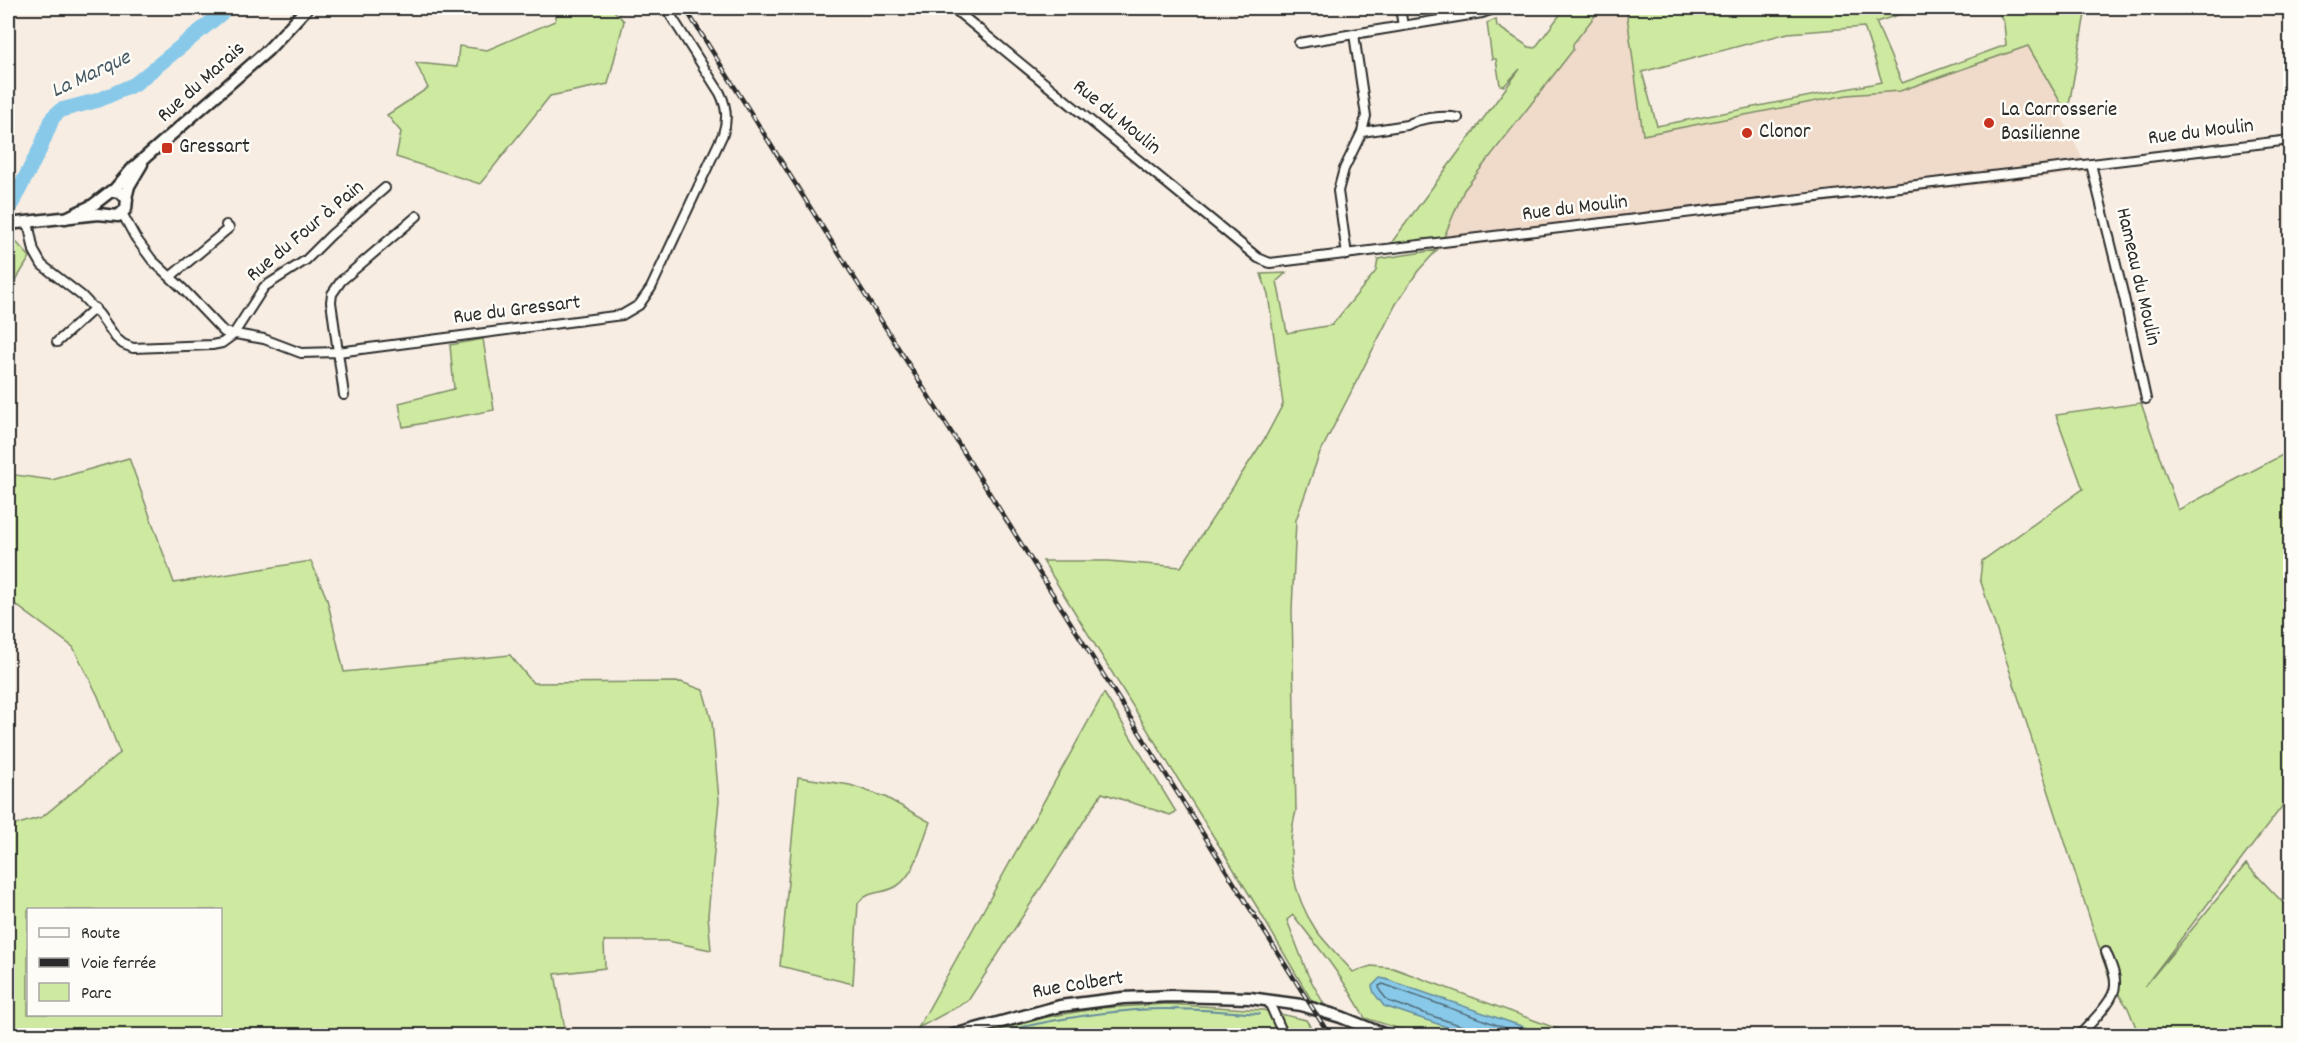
<svg xmlns="http://www.w3.org/2000/svg" width="2298" height="1043" font-family="Dekko,sans-serif">
  <style>
    .built { fill: #f0dac9 }
    .green { fill: #ceeaa0; stroke: #7c8a66; stroke-width: 1.5; fill-rule: evenodd }
    .water { fill: #88c9e9; stroke: #638a9d; stroke-width: 1.5 }
    .lines { fill: none; stroke-linecap: round; stroke-linejoin: round }
    .shore { stroke: #506a77; stroke-width: 1.5 }
    .stream { stroke: #638a9d; stroke-width: 2 }
    .river { stroke: #88c9e9; stroke-width: 15 }
    .street-casing { stroke: #2b2b2b; stroke-width: 12 }
    .secondary-casing { stroke: #2b2b2b; stroke-width: 15 }
    .street { stroke: #fdfcf7; stroke-width: 8 }
    .secondary { stroke: #fdfcf7; stroke-width: 10 }
    .rail-casing { stroke: #2b2b2b; stroke-width: 4.5 }
    .rail { stroke: #fdfcf7; stroke-width: 2; stroke-dasharray: 7; stroke-linecap: butt }
    .poi-dot { fill: #c8321e; stroke: #fdfcf7; stroke-width: 2 }
    .labels { text-anchor: middle; dominant-baseline: central; stroke-width: 5; stroke-linejoin: round; paint-order: stroke }
    .street-label { font-size: 21px; fill: #2b2b2b; stroke: #fdfcf7 }
    .poi-label { font-size: 21px; fill: #2b2b2b; stroke: #fdfcf7; text-anchor: start }
    .water-label { font-size: 22px; font-style: italic; fill: #475a64; stroke: #fdfcf7 }
  </style>
  <rect width="100%" height="100%" fill="#f7ede2"/>
  <filter id="ink" filterUnits="userSpaceOnUse"><feTurbulence type="fractalNoise" baseFrequency=".0167" numOctaves="2"/><feDisplacementMap in="SourceGraphic" scale="12" xChannelSelector="R" yChannelSelector="G"/><feConvolveMatrix kernelMatrix="1 2 1 2 8 2 1 2 1" color-interpolation-filters="sRGB"/></filter>
  <g filter="url(#ink)">
    <path class="built" d="M1601 8H1626L1643 135 1847 95 1900 91 2028 46 2061 102V116L2089 172 1611 227 1437 250 1464 190 1523 114Z"/>
    <path class="green" d="M558 8H611L624 21 608 84 550 96 480 184 396 157 401 132 387 115 428 88 416 63 457 67 459 46 487 50 555 21Z
      M1565 8H1601L1573 44V50L1464 190 1444 237 1389 246 1520 69 1504 86 1500 85 1496 59H1492L1487 23 1496 19 1497 26 1529 47 1535 48Z
      M1626 8H1871L1873 12 1887 8H1920L1876 22 1902 83 2006 45 2004 23 1996 8H2086L2068 111 2069 117 2028 46 1900 91 1847 95 1643 135ZM1864 27 1882 82 1657 126 1642 72 1788 33Z
      M8 233 30 257 8 293Z
      M1437 250 1418 271 1396 304 1319 455 1296 520 1292 610 1296 811C1285 852 1292 894 1316 930 1327 945 1341 958 1353 972L1371 966 1393 968 1574 1035H1419L1365 1018C1345 980 1320 949 1293 915L1287 920 1308 975 1325 1006 1313 1003 1254 902 1043 561H1108L1181 567 1265 438 1283 404 1268 294 1261 274 1286 273 1277 281 1287 333 1332 325 1376 271 1378 259Z
      M483 339 494 410 403 427 399 403 454 389 450 345Z
      M2141 403 2178 510 2290 451V796L2145 986 2246 864 2290 910V1035H2139L2128 1008 2110 981 1980 579 1982 561 2083 489 2056 415Z
      M129 458 174 583 311 561 327 599 344 672 510 655 533 683 681 682 703 690 712 722 719 800 708 915 711 950 668 941H604L605 968 555 974 566 1035H17L8 1006V827L42 817 120 753 98 696 73 647 8 599V535L10 530 8 526V474L52 480ZM28 910H220V1014H28Z
      M1104 693 1176 812 1170 815 1102 793 968 1001 918 1028Z
      M798 777 850 785 885 797 930 822C922 842 916 874 897 886 883 895 870 889 858 903L853 984 780 966Z
      M1168 1004 1263 1010 1306 1020 1316 1035 975 1036 1047 1017 1100 1008Z"/>
    <path class="water" d="M1380 978 1385 979 1547 1035H1471L1384 1006 1374 993 1372 986Z"/>
    <g class="lines">
      <path class="shore" d="M1469 1036 1465 1027 1388 1001 1380 991 1379 986 1383 984 1528 1036"/>
      <path class="stream" d="M989 1036C1036 1022 1087 1014 1135 1010 1176 1007 1219 1011 1260 1014"/>
      <path class="river" d="M8 211 40 149 53 117 61 110 99 100 135 84 228 8"/>
      <defs>
        <path id="street" d="M953 8 1258 258 1270 263 2290 140
          M1400 8 1403 26
          M1299 43 1354 34
          M1362 132 1407 125C1419 118 1444 115 1458 118
          M2091 164 2124 297 2146 399
          M122 213 135 237 152 260 183 289 224 332 264 339 301 353 338 352 622 315 639 305 651 288 723 134C728 119 727 107 720 93L666 8
          M28 222 34 251 42 265 82 296 99 314 116 338 123 344 133 348 212 345 222 343 233 335 264 287 306 260 331 235 385 188
          M1347 255 1338 191 1344 169 1362 132 1366 116 1354 34 1482 13 1496 8
          M170 277 229 228 226 225
          M57 342 95 308
          M344 395 331 302 332 294 341 281 417 216
          M1268 1000 1284 1036
          M2079 1036C2089 1024 2115 1001 2115 985 2116 974 2110 963 2106 952"/>
        <path id="secondary" d="M114 190 133 168 268 50 307 8
          M126 198 129 186 142 164
          M8 224 98 214 118 216 126 209 127 199 120 192 111 191 93 205 66 218
          M950 1036 1060 1006 1123 998 1172 996 1250 998 1301 1005 1341 1017 1388 1036"/>
      </defs>
      <use href="#street" class="street-casing"/>
      <use href="#secondary" class="secondary-casing"/>
      <use href="#street" class="street"/>
      <use href="#secondary" class="secondary"/>
      <defs>
        <path id="rail" d="M685 8 1330 1036"/>
      </defs>
      <use href="#rail" class="rail-casing"/>
      <use href="#rail" class="rail"/>
    </g>
  </g>
  <g class="poi-dot">
    <circle cx="1989" cy="123" r="6"/>
    <circle cx="1747" cy="133" r="6"/>
    <rect x="161" y="142" width="12" height="12" rx="3"/>
  </g>
  <g class="labels">
    <g class="street-label">
      <text transform="translate(202 83) rotate(-42)">Rue du Marais</text>
      <text transform="translate(1116 118) rotate(39)">Rue du Moulin</text>
      <text transform="translate(2201 133) rotate(-7)">Rue du Moulin</text>
      <text transform="translate(1575 209) rotate(-7)">Rue du Moulin</text>
      <text transform="translate(306 232) rotate(-40)">Rue du Four à Pain</text>
      <text transform="translate(2137 277) rotate(77)">Hameau du Moulin</text>
      <text transform="translate(517 311) rotate(-7)">Rue du Gressart</text>
      <text transform="translate(1078 986) rotate(-9)">Rue Colbert</text>
    </g>
    <g class="poi-label">
      <text x="2001" y="111">La Carrosserie<tspan x="2001" dy="24">Basilienne</tspan></text>
      <text x="1759" y="133">Clonor</text>
      <text x="179" y="148">Gressart</text>
    </g>
    <g class="water-label">
      <text transform="translate(91 75) rotate(-25)">La Marque</text>
    </g>
  </g>
  <rect width="2298" height="1043" fill="none" stroke="#fdfcf7" stroke-width="30"/>
  <rect x="15" y="15" width="2268" height="1013" fill="none" stroke="#2b2b2b" stroke-width="2" filter="url(#ink)"/>
  <rect x="27" y="908" width="195" height="108" fill="#fdfcf7" stroke="#a9a8a5" stroke-width="1.5"/>
  <rect x="39" y="928" width="30" height="9" fill="#fdfcf7" stroke="#a9a8a5" stroke-width="1.5"/>
  <text x="81" y="938" font-size="18" fill="#2b2b2b">Route</text>
  <rect x="39" y="958" width="30" height="9" fill="#2b2b2b" stroke="#a9a8a5" stroke-width="1.5"/>
  <text x="81" y="968" font-size="18" fill="#2b2b2b">Voie ferrée</text>
  <rect x="39" y="983" width="30" height="18" fill="#ceeaa0" stroke="#a9a8a5" stroke-width="1.5"/>
  <text x="81" y="998" font-size="18" fill="#2b2b2b">Parc</text>
</svg>
